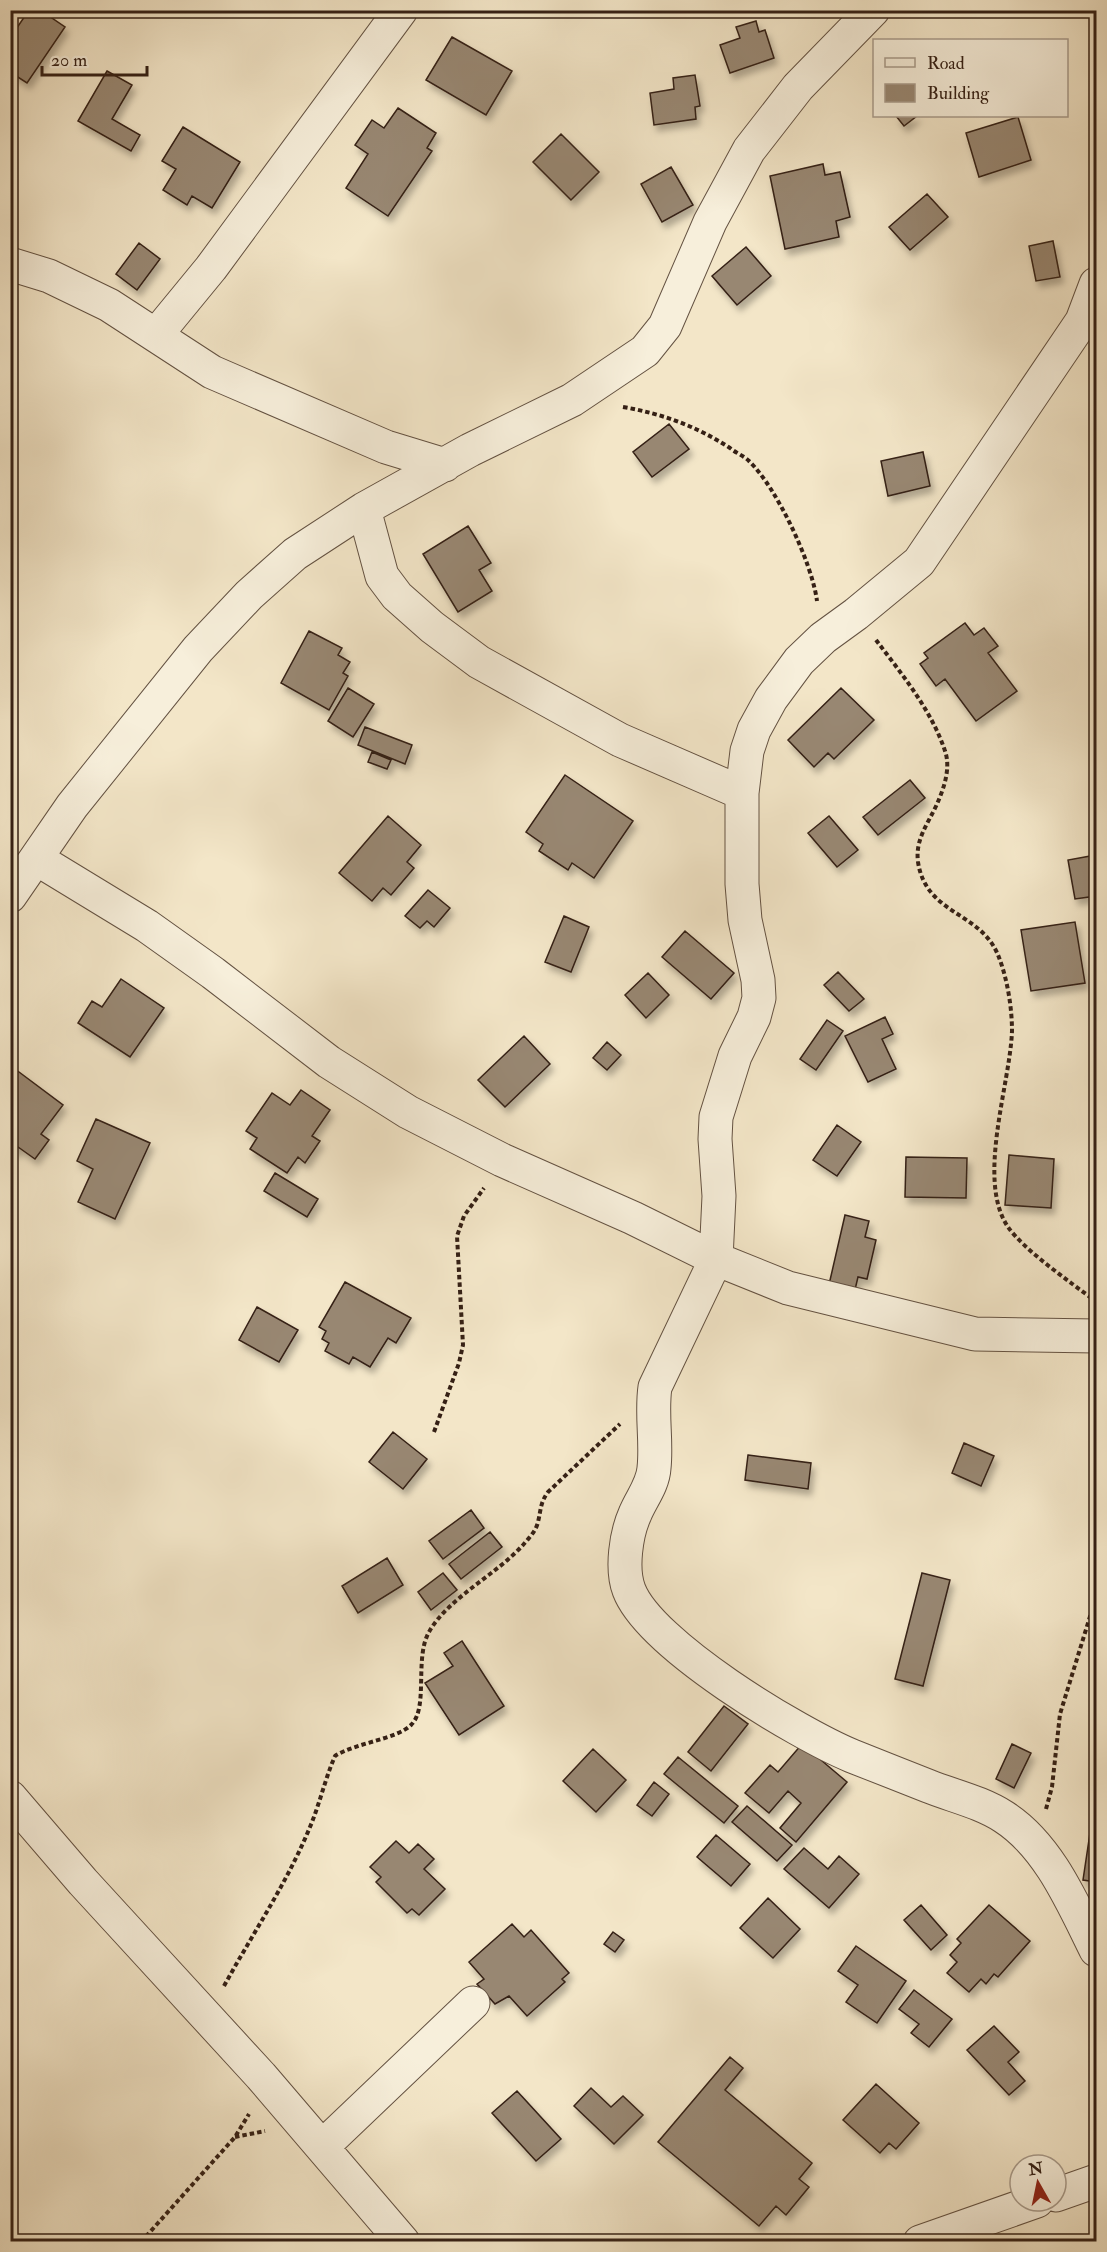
<svg xmlns="http://www.w3.org/2000/svg" width="1107" height="2252" font-family="'IM FELL Double Pica',serif">
  <style>
    .building { fill: #988772; stroke: #352015; stroke-width: 1.5; filter: url(#shadow) }
    .lines { fill: none; stroke-linecap: round; stroke-linejoin: round }
    .street-casing { stroke: #645242; stroke-width: 35 }
    .path { stroke: #352015; stroke-width: 4; stroke-dasharray: 4.5 3; stroke-linecap: butt }
    .street { stroke: #f7efdb; stroke-width: 33 }
  </style>
  <defs>
    <filter id="shadow"><feDropShadow dx="3.5" dy="6" stdDeviation="3" flood-color="#0004"/></filter>
  </defs>
  <rect width="100%" height="100%" fill="#f3e6c8"/>
  <filter id="stains"><feTurbulence type="fractalNoise" baseFrequency=".00333" numOctaves="4"/><feColorMatrix values="0 0 0 0 .2 0 0 0 0 .09 0 0 0 0 .02 0 0 0 .5 -.17"/></filter>
  <radialGradient id="worn" r=".72"><stop offset=".6" stop-color="#630" stop-opacity="0"/><stop offset="1" stop-color="#630" stop-opacity=".3"/></radialGradient>
  <path class="building" d="M29 10H40L65 27 27 83 10 72V38Z
    M756 21 759 32 765 30 774 58 730 73 720 45 740 38 736 27Z
    M452 37 512 71 486 115 426 80Z
    M107 71 132 85 112 119 140 135 131 151 78 121Z
    M695 75 700 106 695 107 696 119 654 125 650 93 674 89 673 78Z
    M398 108 436 133 427 148 432 151 388 216 346 188 368 154 355 145 372 120 384 128Z
    M896 116H917L904 126Z
    M1018 117 1031 160 979 177 966 133Z
    M183 127 240 162 212 208 192 196 187 205 163 190 176 169 162 161Z
    M561 134 599 172 571 200 533 162Z
    M823 164 825 175 840 172 850 217 836 221 839 237 785 249 770 176Z
    M671 167 693 205 662 222 641 184Z
    M927 194 948 217 910 250 889 227Z
    M1053 241 1060 277 1036 281 1029 246Z
    M139 243 160 259 137 290 116 274Z
    M746 247 771 276 737 305 712 276Z
    M669 424 689 449 652 477 633 452Z
    M923 452 930 486 888 496 881 461Z
    M468 526 491 563 479 570 492 591 458 612 423 554Z
    M965 623 974 635 984 628 998 646 988 653 1017 691 976 721 945 679 936 686 920 664 928 658 924 653Z
    M309 631 342 648 338 655 350 662 343 673 348 676 329 710 281 683Z
    M348 688 374 704 353 737 328 721Z
    M841 688 874 720 834 759 828 753 814 767 788 740Z
    M365 727 412 745 405 764 358 745Z
    M372 752 391 760 387 769 368 762Z
    M565 775 633 821 594 878 572 863 568 870 539 851 543 844 526 832Z
    M910 780 925 798 878 835 863 817Z
    M388 816 421 845 407 862 414 868 391 895 383 888 372 901 339 873Z
    M829 816 858 850 837 867 808 833Z
    M1096 855V896L1075 899 1068 860Z
    M428 890 450 908 434 927 427 921 420 928 405 916Z
    M564 916 589 927 571 972 545 962Z
    M1075 922 1085 983 1031 991 1021 930Z
    M685 931 734 973 711 999 662 957Z
    M838 972 864 999 849 1011 824 985Z
    M648 973 669 995 646 1018 625 995Z
    M121 979 164 1008 130 1057 78 1023 92 1001 102 1007Z
    M885 1017 893 1034 882 1039 896 1069 868 1082 845 1036Z
    M827 1020 843 1031 816 1070 800 1059Z
    M524 1036 550 1064 505 1107 478 1080Z
    M607 1042 621 1055 607 1070 593 1058Z
    M15 1069 63 1105 41 1134 49 1140 35 1159 18 1147 15 1152 10 1149V1075Z
    M301 1090 330 1110 312 1136 320 1141 305 1163 298 1157 287 1173 250 1149 257 1138 246 1131 272 1093 290 1105Z
    M96 1119 150 1143 115 1219 78 1202 93 1169 77 1161Z
    M837 1125 861 1142 837 1176 813 1160Z
    M1009 1155 1054 1159 1051 1208 1005 1205Z
    M906 1157 967 1158 966 1198 905 1197Z
    M275 1173 318 1199 307 1217 264 1191Z
    M845 1215 869 1221 865 1237 876 1240 867 1279 858 1277 854 1294 828 1289Z
    M345 1282 411 1318 396 1343 388 1338 370 1367 353 1357 349 1364 325 1351 329 1343 322 1339 326 1331 319 1327Z
    M257 1307 298 1330 279 1362 239 1340Z
    M393 1432 427 1459 403 1489 369 1462Z
    M964 1443 994 1456 981 1486 952 1473Z
    M748 1455 811 1463 808 1489 745 1480Z
    M471 1510 484 1528 443 1559 429 1541Z
    M490 1532 502 1547 461 1579 449 1564Z
    M387 1558 403 1585 358 1613 342 1586Z
    M443 1573 457 1590 431 1610 418 1592Z
    M922 1573 950 1580 923 1686 895 1679Z
    M462 1641 504 1706 459 1735 425 1683 453 1666 444 1653Z
    M724 1706 748 1724 711 1771 688 1752Z
    M802 1744 847 1782 796 1842 780 1828 801 1803 788 1791 769 1813 745 1793 770 1765 778 1772Z
    M1012 1744 1031 1753 1014 1788 996 1779Z
    M593 1749 626 1780 596 1812 563 1781Z
    M678 1757 738 1806 724 1823 664 1774Z
    M654 1782 669 1794 652 1816 637 1805Z
    M747 1806 792 1845 777 1861 732 1822Z
    M1090 1833 1096 1834V1882L1083 1880Z
    M716 1835 750 1864 731 1886 697 1857Z
    M396 1841 409 1853 418 1844 434 1859 424 1869 445 1889 419 1915 412 1909 407 1913 376 1882 381 1877 370 1867Z
    M804 1848 828 1869 839 1856 859 1874 829 1908 784 1869Z
    M768 1898 800 1929 773 1958 740 1928Z
    M921 1905 947 1935 931 1950 904 1920Z
    M989 1905 1030 1941 998 1977 994 1974 986 1984 981 1979 969 1992 947 1973 957 1962 950 1955 961 1943 957 1939Z
    M512 1924 524 1937 531 1930 569 1973 562 1979 565 1982 527 2016 509 1996 495 2004 477 1984 484 1979 469 1962Z
    M613 1932 624 1940 615 1952 604 1944Z
    M856 1946 906 1981 877 2023 846 2002 858 1985 838 1971Z
    M914 1990 952 2019 929 2047 911 2033 919 2024 899 2009Z
    M994 2026 1019 2052 1008 2062 1025 2081 1009 2095 967 2050Z
    M730 2057 743 2068 725 2090 812 2163 799 2179 809 2187 786 2215 776 2206 759 2226 658 2142Z
    M876 2084 919 2123 896 2149 889 2143 880 2153 843 2120Z
    M591 2088 611 2107 623 2096 643 2115 614 2144 574 2106Z
    M517 2091 561 2139 536 2161 492 2113Z"/>
  <g class="lines">
    <defs>
      <path id="street" d="M10 264 49 276 109 305 212 372 386 447 445 465
        M1096 284 1082 321 919 562 856 614 823 638 799 661 771 699 754 730 747 751 742 793V884L745 920 758 980 759 998 754 1017 735 1056 716 1117 715 1139 719 1196 716 1259 655 1387C651 1414 657 1441 654 1468 653 1485 641 1499 635 1514 626 1534 621 1569 629 1590 650 1645 797 1733 852 1756 877 1766 903 1776 928 1786 953 1796 981 1802 1004 1817 1049 1846 1073 1904 1096 1950
        M156 335 211 268 401 10
        M364 509 382 576 397 596 432 627 479 662 620 740 742 793
        M37 859 147 926 213 973 329 1062 408 1112 502 1160 633 1218 716 1259 788 1288 975 1334 1096 1336
        M10 896 72 806 198 649 249 595 295 554 364 509 470 450 572 400 645 351 665 326 710 222 749 150 798 87 873 10
        M10 1797 83 1882 261 2076 403 2242
        M322 2147 473 2003
        M1056 2195 1096 2181
        M920 2242 1037 2201"/>
    </defs>
    <use href="#street" class="street-casing"/>
    <path class="path" d="M623 407C663 414 696 426 730 448 736 453 744 456 749 461 777 488 812 563 817 601
      M876 640C901 673 932 711 945 751 951 768 944 788 937 804 928 824 915 839 918 862 926 915 980 911 998 955 1007 977 1012 1007 1012 1031 1010 1085 976 1180 1008 1227 1024 1250 1070 1282 1094 1300
      M434 1432 459 1363 463 1345 457 1236 464 1216 484 1188
      M1046 1809 1052 1787 1060 1714 1096 1597
      M224 1986C253 1933 287 1883 310 1827 320 1803 325 1779 335 1756 355 1743 397 1739 411 1725 429 1708 414 1658 429 1632 448 1598 496 1575 523 1545 529 1538 536 1531 538 1522 541 1510 540 1503 548 1492L620 1424
      M235 2137 265 2131
      M141 2242 235 2137 249 2114"/>
    <use href="#street" class="street"/>
  </g>
  <rect width="1107" height="2252" fill="none" stroke="#f3e6c8" stroke-width="36"/>
  <rect x="12" y="12" width="1083" height="2228" fill="none" stroke="#352015" stroke-width="3"/>
  <rect x="18" y="18" width="1071" height="2216" fill="none" stroke="#352015" stroke-width="1.5"/>
  <rect x="873" y="39" width="195" height="78" fill="#f7efdb" stroke="#a99c8c" stroke-width="1.5"/>
  <rect x="885" y="58" width="30" height="9" fill="#f7efdb" stroke="#a99c8c" stroke-width="1.5"/>
  <text x="927" y="69" font-size="18" fill="#352015">Road</text>
  <rect x="885" y="84" width="30" height="18" fill="#988772" stroke="#a99c8c" stroke-width="1.5"/>
  <text x="927" y="99" font-size="18" fill="#352015">Building</text>
  <g transform="translate(1038 2183) rotate(351)"><circle r="28" fill="#f7efdb" stroke="#a99c8c" stroke-width="1.5"/>
  <path d="M0-4.5L10 22L0 15L-10 22Z" fill="#8f2418"/>
  <text y="-9" font-size="16" font-weight="bold" text-anchor="middle" fill="#352015">N</text>
  </g>
  <path d="M42 66v9h105v-9" fill="none" stroke="#352015" stroke-width="3"/>
  <text x="51" y="66" font-size="18" fill="#352015" stroke="#f7efdb" stroke-width="4.5" paint-order="stroke">20 m</text>
  <rect width="100%" height="100%" filter="url(#stains)"/>
  <rect width="100%" height="100%" fill="url(#worn)"/>
</svg>
